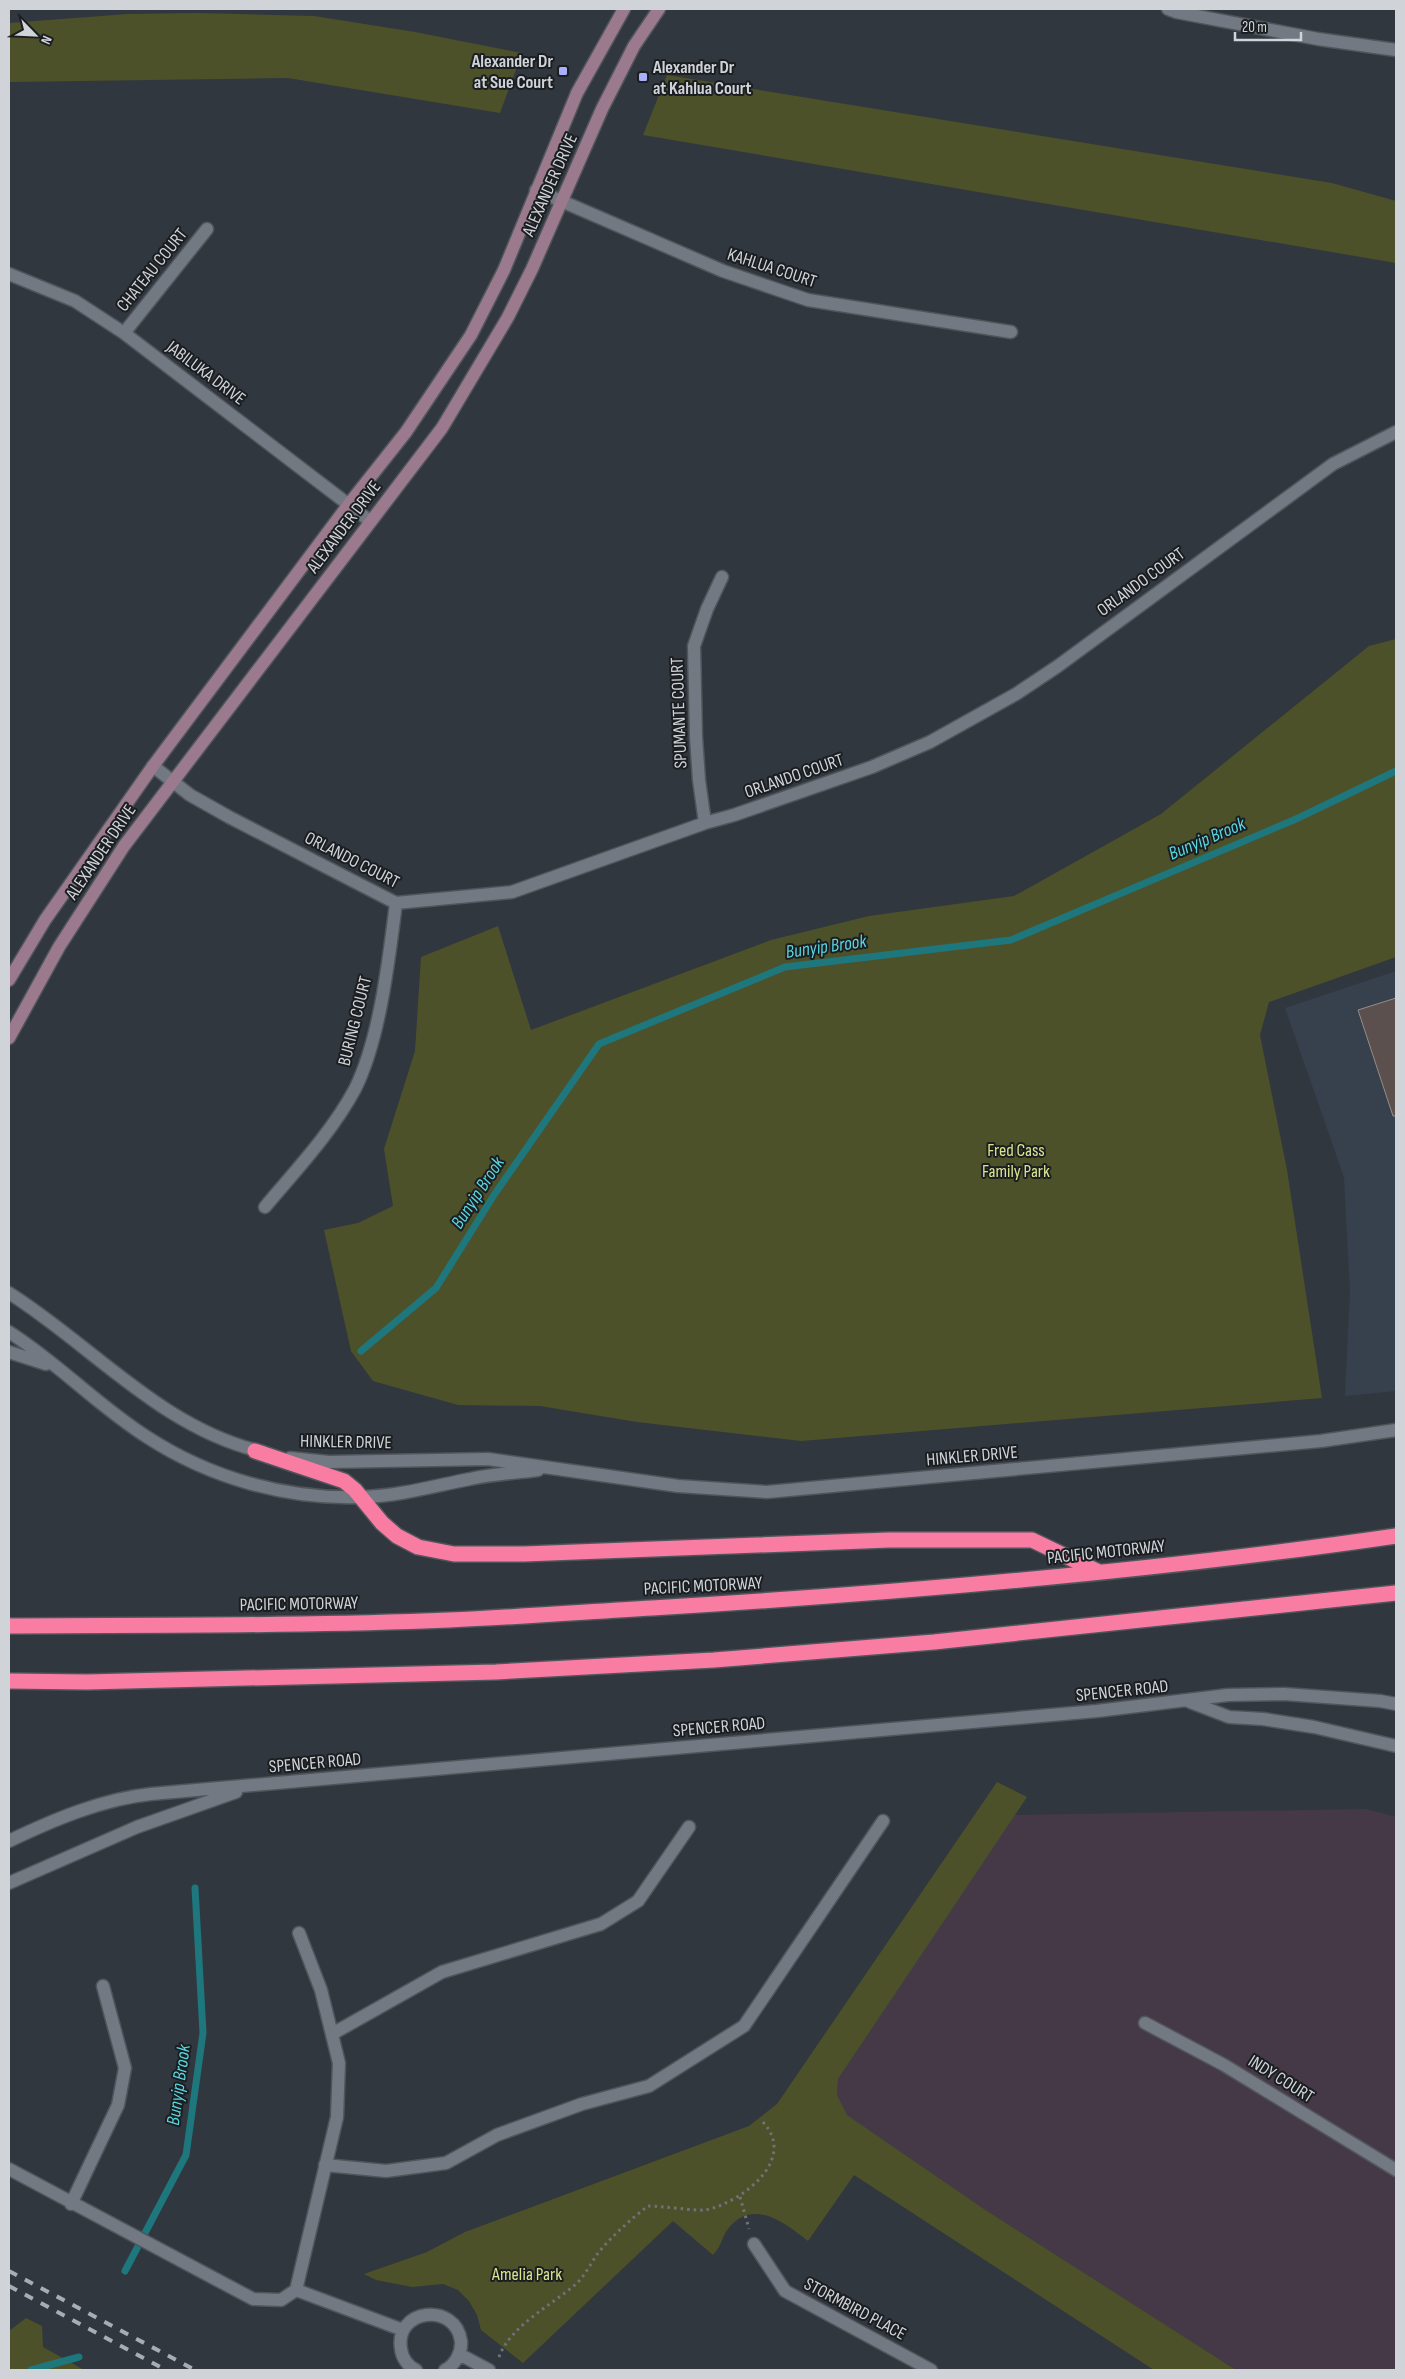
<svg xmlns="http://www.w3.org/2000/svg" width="1405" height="2379" font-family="'Sofia Sans Condensed',sans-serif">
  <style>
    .built { fill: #37414e }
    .industrial { fill: #463947 }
    .green { fill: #4d5129 }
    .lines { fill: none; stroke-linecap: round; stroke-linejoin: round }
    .stream { stroke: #1e777d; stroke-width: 7 }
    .building { fill: #5b504d; stroke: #988c88 }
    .service-casing { stroke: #50555b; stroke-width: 15 }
    .minor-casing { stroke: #50555b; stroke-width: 15 }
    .tertiary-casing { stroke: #50555b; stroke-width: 15 }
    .secondary-casing { stroke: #50555b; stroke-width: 15 }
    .motorway-casing { stroke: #50555b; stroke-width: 18 }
    .path { stroke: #6e737a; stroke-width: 3; stroke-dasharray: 2.5 4; stroke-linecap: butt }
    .service { stroke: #727982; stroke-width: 12 }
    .minor { stroke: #727982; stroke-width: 12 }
    .tertiary { stroke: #727982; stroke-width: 12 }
    .secondary { stroke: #9a7a8c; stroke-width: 12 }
    .motorway { stroke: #f97ca2; stroke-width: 15 }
    .rail { stroke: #a8adb2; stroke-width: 4; stroke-dasharray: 9 9; stroke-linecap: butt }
    .poi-dot { fill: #abaffb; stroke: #1b1e21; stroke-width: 2 }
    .labels { text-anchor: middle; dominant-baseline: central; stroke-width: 4; stroke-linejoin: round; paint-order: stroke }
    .poi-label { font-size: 18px; font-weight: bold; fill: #d0d4d9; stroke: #1b1e21; text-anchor: end }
    .street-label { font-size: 18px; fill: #d0d4d9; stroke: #1b1e21 }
    .park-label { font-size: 18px; fill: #dae48d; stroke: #1b1e21 }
    .water-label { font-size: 19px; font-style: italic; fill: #59d5df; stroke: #1b1e21 }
  </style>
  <rect width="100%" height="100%" fill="#31373f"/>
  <path class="built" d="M1396 971V1391L1345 1396 1350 1291 1344 1177 1285 1008Z"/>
  <path class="industrial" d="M1366 1809 1396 1817V2370H1236L984 2209 847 2115 837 2095 838 2079 1014 1815Z"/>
  <path class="green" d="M198 13 314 16 415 32 522 53 500 113 288 78 9 82V23L128 14Z
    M667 75 1332 183 1396 201V263L643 135Z
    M1396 639V957L1269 1002 1260 1035 1287 1170 1322 1398 801 1441 637 1422 540 1406 458 1405 373 1381 351 1351 324 1230 358 1223 393 1206 384 1149 415 1051 421 957 498 926 531 1030 771 940 869 916 1014 896 1161 814 1369 646Z
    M997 1782 1027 1797 838 2079 837 2095 847 2115 984 2209 1236 2370H1154L854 2175 808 2241C785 2223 752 2197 728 2229 721 2238 723 2244 713 2255L673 2221 523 2363 481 2330 477 2315 469 2301 458 2290 443 2284 412 2287 376 2280 364 2274 427 2252 465 2232 749 2126 777 2104Z
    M26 2318 42 2326 43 2347 84 2370H9V2331Z"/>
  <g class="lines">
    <path class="stream" d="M361 1351 436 1288 494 1195 599 1044 785 967 1011 940 1296 819 1396 771
      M125 2271 186 2155 203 2033 195 1888
      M31 2370 79 2357"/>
  </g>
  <path class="building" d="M1396 998V1116H1393L1358 1010Z"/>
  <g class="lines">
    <defs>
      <path id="service" d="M332 2034 442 1972 601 1924 638 1901 689 1827
        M325 2165 386 2171 446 2163 497 2135 582 2104 649 2086 744 2026 883 1821
        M9 2169 253 2299 281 2300 296 2290 337 2117 339 2063 321 1990 299 1933
        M71 2204 118 2105 125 2068 103 1986"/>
      <path id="minor" d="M1168 9 1176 12 1318 39 1396 50
        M536 190 723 271 808 300 1011 332
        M9 274 75 301 124 333 370 521
        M124 333 207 229
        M153 766 190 795 229 817 396 903 512 892 705 823 734 815 872 767 930 742 1016 694 1058 666 1333 464 1396 432
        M705 823 699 780 696 737 694 646 707 609 722 577
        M265 1207C296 1170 332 1132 355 1089 380 1039 389 958 396 903
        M1145 2023 1224 2065 1396 2170
        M754 2244 785 2291 931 2370
        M296 2290 403 2330
        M459 2354 489 2370
        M416 2370C408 2366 402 2358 401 2349 394 2309 455 2301 461 2341 462 2353 455 2365 445 2370"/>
      <path id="tertiary" d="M9 1293C93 1346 162 1429 263 1452
        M9 1332C58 1363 98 1406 147 1437 210 1478 287 1500 362 1497 399 1496 434 1486 470 1479 492 1474 515 1473 538 1470
        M9 1352 46 1364
        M290 1458 329 1462 488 1459 678 1486 767 1492 1321 1441 1396 1430
        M1190 1702 1229 1717 1263 1719 1314 1727 1396 1746
        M9 1841C53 1820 102 1799 151 1794L1097 1711 1228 1695 1284 1694 1380 1701 1396 1704
        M9 1883 137 1827 236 1792"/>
      <path id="secondary" d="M9 980 45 920 153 766 349 504 406 432 471 335 504 270 577 93 624 9
        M9 1038 59 947 124 846 442 428 508 317 532 269 602 109 634 46 659 9"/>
      <path id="motorway" d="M255 1451 344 1481 355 1490 382 1523 397 1536 418 1547 454 1554H524L889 1540H1032L1099 1572
        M9 1626C155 1625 303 1626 449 1620 517 1617 584 1612 652 1608 900 1593 1150 1572 1396 1536
        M9 1681 87 1682 496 1672 714 1660 934 1642 1396 1593"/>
    </defs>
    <use href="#service" class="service-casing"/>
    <use href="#minor" class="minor-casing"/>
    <use href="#tertiary" class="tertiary-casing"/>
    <use href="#secondary" class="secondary-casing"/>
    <use href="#motorway" class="motorway-casing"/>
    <path class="path" d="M740 2197 749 2229
      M499 2357C510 2326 552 2305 576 2284 585 2276 591 2263 598 2253 613 2235 630 2220 648 2206 660 2206 697 2211 706 2210 742 2202 799 2159 762 2121"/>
    <use href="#service" class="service"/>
    <use href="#minor" class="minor"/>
    <use href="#tertiary" class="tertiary"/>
    <use href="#secondary" class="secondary"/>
    <use href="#motorway" class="motorway"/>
    <path class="rail" d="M9 2271 195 2370
      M9 2286 166 2370"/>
  </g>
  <g class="poi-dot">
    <rect x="558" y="66" width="10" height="10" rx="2.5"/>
    <rect x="638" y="72" width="10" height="10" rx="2.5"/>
  </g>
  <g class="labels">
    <g class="poi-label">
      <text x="553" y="61">Alexander Dr<tspan x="553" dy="21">at Sue Court</tspan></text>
      <text x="653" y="67" text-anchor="start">Alexander Dr<tspan x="653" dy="21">at Kahlua Court</tspan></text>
    </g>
    <g class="street-label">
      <text transform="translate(550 185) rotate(-66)">ALEXANDER DRIVE</text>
      <text transform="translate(772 268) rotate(18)">KAHLUA COURT</text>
      <text transform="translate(152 270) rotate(-51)">CHATEAU COURT</text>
      <text transform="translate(206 373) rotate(37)">JABILUKA DRIVE</text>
      <text transform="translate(344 527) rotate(-53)">ALEXANDER DRIVE</text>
      <text transform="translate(1141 582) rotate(-36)">ORLANDO COURT</text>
      <text transform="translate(679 713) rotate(-92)">SPUMANTE COURT</text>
      <text transform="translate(794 776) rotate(-19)">ORLANDO COURT</text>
      <text transform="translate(101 852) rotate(-56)">ALEXANDER DRIVE</text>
      <text transform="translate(352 860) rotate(27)">ORLANDO COURT</text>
      <text transform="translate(355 1021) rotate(-76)">BURING COURT</text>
      <text transform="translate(346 1442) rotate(1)">HINKLER DRIVE</text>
      <text transform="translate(972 1456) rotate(-5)">HINKLER DRIVE</text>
      <text transform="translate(1106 1552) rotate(-6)">PACIFIC MOTORWAY</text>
      <text transform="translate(703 1586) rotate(-3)">PACIFIC MOTORWAY</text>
      <text transform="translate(299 1604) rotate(-1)">PACIFIC MOTORWAY</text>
      <text transform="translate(1122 1691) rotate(-6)">SPENCER ROAD</text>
      <text transform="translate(719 1727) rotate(-5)">SPENCER ROAD</text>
      <text transform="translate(315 1763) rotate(-5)">SPENCER ROAD</text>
      <text transform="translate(1281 2079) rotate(32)">INDY COURT</text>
      <text transform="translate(855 2309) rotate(28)">STORMBIRD PLACE</text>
    </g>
    <g class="park-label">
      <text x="1016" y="1150">Fred Cass<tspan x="1016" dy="21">Family Park</tspan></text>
      <text x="527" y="2274">Amelia Park</text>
    </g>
    <g class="water-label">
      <text transform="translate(1207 839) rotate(-23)">Bunyip Brook</text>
      <text transform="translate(826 947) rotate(-8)">Bunyip Brook</text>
      <text transform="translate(478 1193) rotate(-57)">Bunyip Brook</text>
      <text transform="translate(179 2085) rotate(-82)">Bunyip Brook</text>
    </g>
  </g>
  <rect width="1405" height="2379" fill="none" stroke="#d0d4d9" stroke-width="20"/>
  <g transform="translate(35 35) rotate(114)" stroke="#1b1e21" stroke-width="4" paint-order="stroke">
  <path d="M0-4L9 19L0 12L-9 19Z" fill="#d0d4d9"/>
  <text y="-8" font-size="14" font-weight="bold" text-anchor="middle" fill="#d0d4d9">N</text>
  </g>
  <path d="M1235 32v8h66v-8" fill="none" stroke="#d0d4d9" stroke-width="2.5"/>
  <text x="1242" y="32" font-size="15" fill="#d0d4d9" stroke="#1b1e21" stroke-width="4" paint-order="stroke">20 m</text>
</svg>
